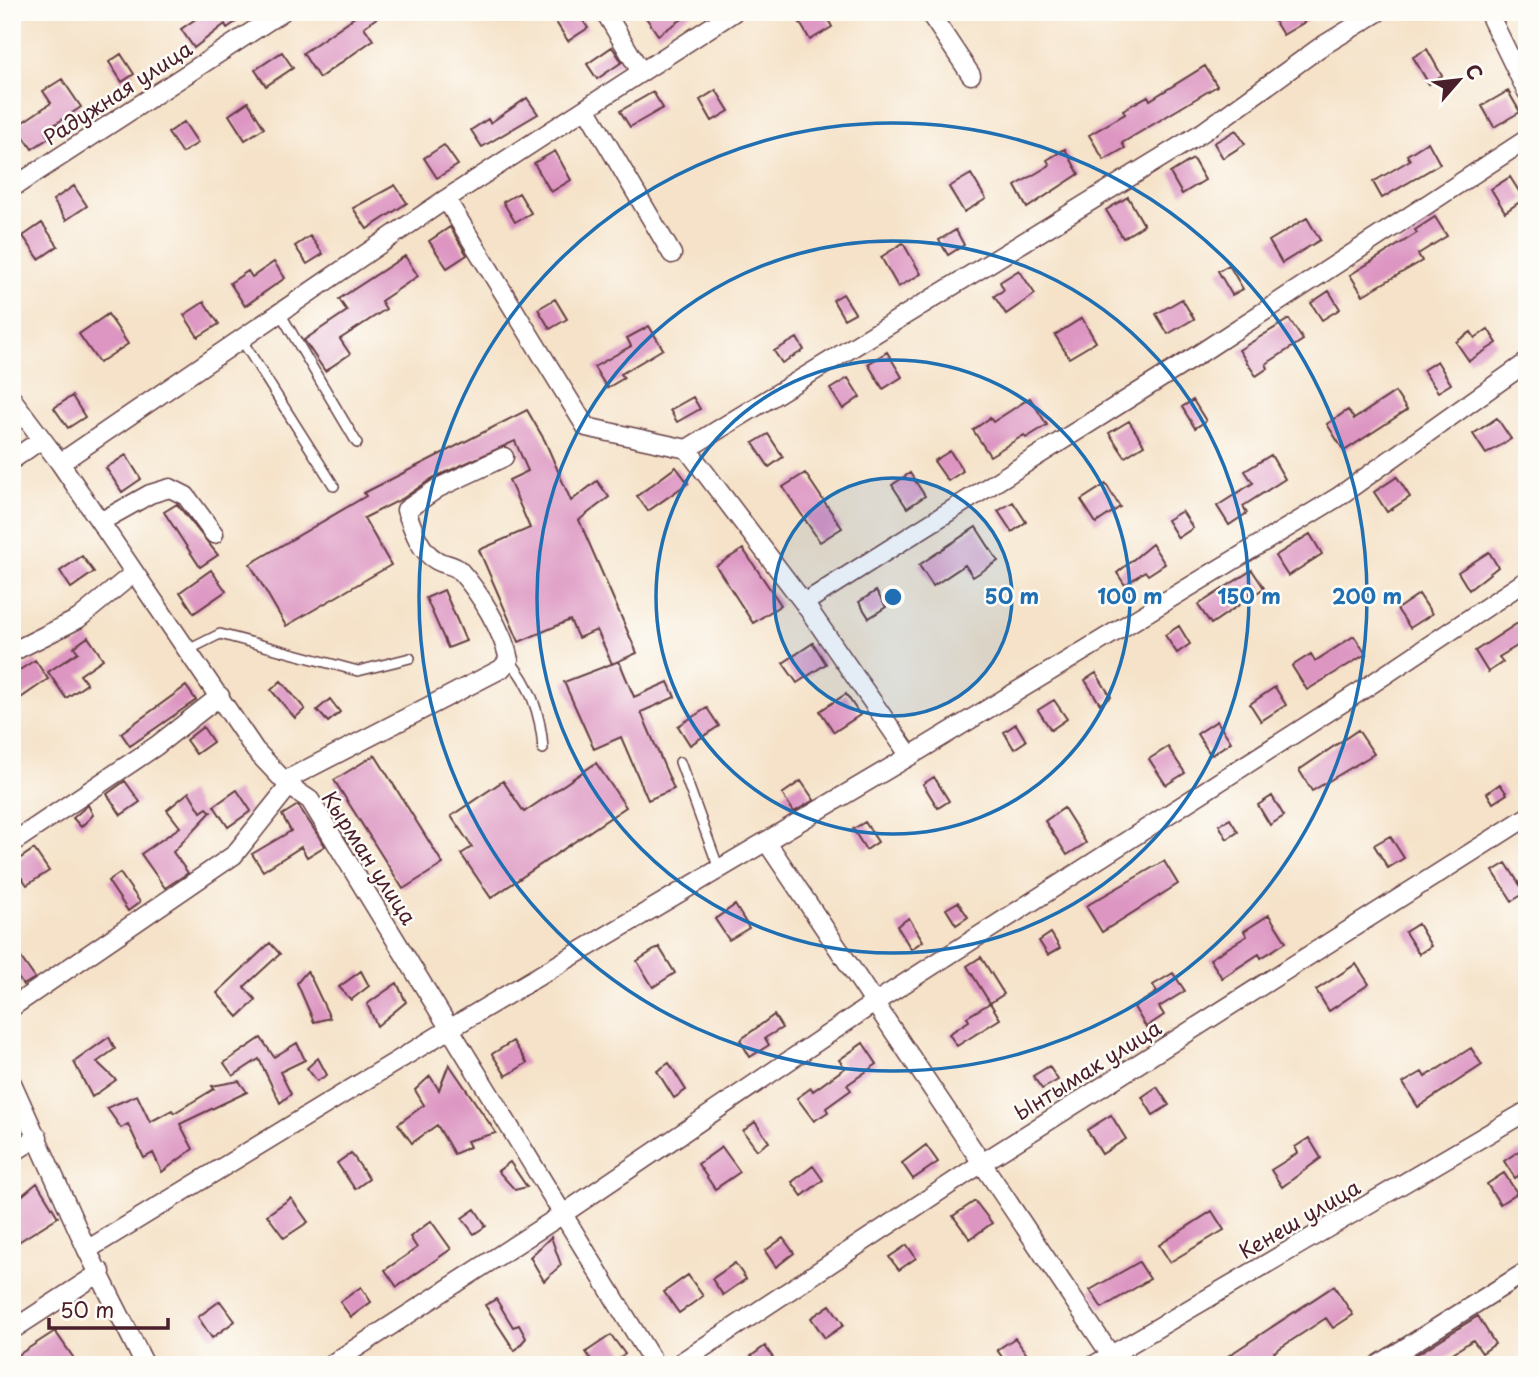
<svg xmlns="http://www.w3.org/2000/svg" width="1539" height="1377" font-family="'Playpen Sans',sans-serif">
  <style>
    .building { fill: #dd96c2 }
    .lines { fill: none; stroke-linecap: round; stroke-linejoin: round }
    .service-casing { stroke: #643c43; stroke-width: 12 }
    .minor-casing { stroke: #643c43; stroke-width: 21 }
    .service { stroke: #fff; stroke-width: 9 }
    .minor { stroke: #fff; stroke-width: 18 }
    .ring { fill: none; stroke: #1f6fb2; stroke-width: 3.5 }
    .labels { text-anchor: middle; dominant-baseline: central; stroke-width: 5; stroke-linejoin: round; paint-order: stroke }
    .street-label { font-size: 21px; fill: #4a1f2b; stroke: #fdfcf7 }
    .centre { fill: #1f6fb2; stroke: #fdfcf7; stroke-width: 3.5 }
    .ring-label { font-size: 21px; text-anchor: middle; font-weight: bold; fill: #1f6fb2; stroke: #fdfcf7; stroke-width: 5; stroke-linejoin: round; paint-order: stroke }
  </style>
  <rect width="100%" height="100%" fill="#fdfcf7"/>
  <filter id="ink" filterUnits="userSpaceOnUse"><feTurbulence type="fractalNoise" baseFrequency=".0143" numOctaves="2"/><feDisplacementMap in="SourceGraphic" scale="14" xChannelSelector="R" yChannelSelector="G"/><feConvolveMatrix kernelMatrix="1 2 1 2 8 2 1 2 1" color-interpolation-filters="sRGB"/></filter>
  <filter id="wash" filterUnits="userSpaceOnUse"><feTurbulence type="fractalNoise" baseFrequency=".00686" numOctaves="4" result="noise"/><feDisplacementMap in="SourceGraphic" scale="28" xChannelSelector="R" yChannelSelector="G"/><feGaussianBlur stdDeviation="1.57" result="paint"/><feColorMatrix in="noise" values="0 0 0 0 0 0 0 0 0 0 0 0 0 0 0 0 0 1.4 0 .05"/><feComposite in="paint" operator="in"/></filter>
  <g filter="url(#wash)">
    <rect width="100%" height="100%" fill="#f5e2c8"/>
    <g id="blocks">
      <path class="building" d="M206 12H250L227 28 225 24 194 48 181 29Z
        M362 12H385L364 27 373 40 319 78 303 53Z
        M565 12H577L588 28 568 41 554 19Z
        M642 12H693L658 35Z
        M803 12H824L832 27 810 40 796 16Z
        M1269 12H1322L1283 35Z
        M612 47 622 62 597 79 587 64Z
        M1427 49 1442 76 1429 84 1413 57Z
        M282 52 293 68 266 86 255 70Z
        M121 54 134 74 122 82 109 62Z
        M1205 66 1217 86 1122 143 1125 148 1104 160 1089 135 1125 114 1123 110 1148 96 1150 100Z
        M62 79 81 107 45 131 49 138 32 149 17 126 51 103 43 91Z
        M716 90 729 111 712 121 700 100Z
        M1508 91 1520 112 1494 127 1482 106Z
        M653 92 663 108 630 127 620 111Z
        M527 98 538 114 482 147 471 130 488 119 490 123Z
        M248 102 264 128 245 140 229 115Z
        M184 122 198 143 182 153 168 133Z
        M1236 130 1245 144 1223 158 1214 143Z
        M1428 142 1440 164 1382 198 1373 182 1410 160 1407 155Z
        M444 145 458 165 437 178 424 158Z
        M1065 149 1079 174 1027 208 1015 186 1050 165 1047 160Z
        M555 151 571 180 551 192 534 163Z
        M1193 159 1205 180 1182 194 1170 173Z
        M971 174 986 199 964 212 949 187Z
        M1510 177 1524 199 1505 212 1491 189Z
        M395 185 407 203 367 229 353 208Z
        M74 186 87 206 66 220 53 200Z
        M519 193 531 213 515 222 503 202Z
        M1128 197 1144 225 1123 238 1106 210Z
        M1435 217 1447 236 1418 254 1422 261 1363 295 1350 275 1417 233 1415 230Z
        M1307 218 1320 240 1282 263 1269 241Z
        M42 223 58 246 39 259 23 236Z
        M450 227 467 255 447 268 429 241Z
        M956 230 964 245 948 255 939 240Z
        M310 236 323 254 307 264 295 246Z
        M903 243 921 274 898 287 881 257Z
        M405 256 418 276 381 301 386 309 340 339 350 354 325 371 304 340 347 311 339 299Z
        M274 262 285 278 245 306 230 283 248 271 252 277Z
        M1229 265 1243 289 1232 295 1218 271Z
        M1019 270 1035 294 1006 314 994 296 1004 290 1000 282Z
        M1329 291 1340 309 1322 320 1311 303Z
        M843 294 855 313 844 319 833 300Z
        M555 299 567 319 550 329 538 309Z
        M1182 299 1194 319 1168 334 1156 314Z
        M204 302 219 324 198 337 184 315Z
        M108 314 128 344 99 363 79 334Z
        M1082 318 1096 342 1069 358 1055 335Z
        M1289 319 1303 340 1266 364 1268 368 1256 376 1239 350Z
        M649 326 663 349 621 374 624 378 607 388 594 367 631 346 627 338Z
        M1488 329 1497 343 1469 361 1456 342 1471 332 1475 338Z
        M797 338 804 350 782 363 774 351Z
        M887 352 902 377 883 389 868 364Z
        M1437 361 1451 384 1438 392 1423 370Z
        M848 378 860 397 843 409 830 389Z
        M1395 392 1407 410 1344 451 1327 424 1348 410 1354 419Z
        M72 396 85 417 68 428 54 408Z
        M693 397 700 409 677 422 670 410Z
        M1030 398 1047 425 1026 438 1024 435 990 456 973 430 990 418 993 422Z
        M1193 400 1206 421 1195 428 1182 407Z
        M527 410 545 441 571 501 597 481 609 497 579 520 637 653 612 664 597 630 578 638 570 620 519 642 479 550 530 528 509 480 528 471 515 441 433 478 402 499 364 518 391 565 286 626 250 564 366 496 364 493Z
        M1497 418 1511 439 1486 454 1473 434Z
        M1129 421 1144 445 1125 457 1109 433Z
        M768 434 783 457 769 467 753 443Z
        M950 451 963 471 948 481 934 461Z
        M126 455 141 479 122 492 106 468Z
        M1271 455 1285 479 1243 506 1247 513 1229 525 1217 506 1253 483 1245 471Z
        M676 467 688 483 648 511 637 496Z
        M805 473 842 528 820 542 783 487Z
        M910 473 925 496 907 508 892 485Z
        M1397 477 1410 497 1387 512 1374 492Z
        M1106 484 1120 507 1096 523 1081 500Z
        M1013 502 1026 522 1012 532 998 511Z
        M177 504 218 555 200 567 164 512Z
        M1182 511 1193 528 1178 538 1167 520Z
        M976 527 998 561 973 577 965 565 933 586 919 565Z
        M1310 534 1322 554 1288 576 1275 556Z
        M1152 544 1165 564 1148 575 1145 571 1125 585 1117 573Z
        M743 549 781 605 753 623 716 566Z
        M1489 552 1498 567 1469 590 1458 572Z
        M82 556 94 572 71 588 60 571Z
        M211 570 226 591 194 613 180 592Z
        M1252 570 1264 588 1211 624 1198 605Z
        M444 590 466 641 448 648 426 598Z
        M876 591 886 607 869 618 859 602Z
        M1419 594 1432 614 1410 628 1397 609Z
        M1521 621 1527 630V640L1499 657 1503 662 1488 672 1475 651Z
        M1179 626 1190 644 1177 653 1165 635Z
        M1354 636 1366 654 1307 690 1292 666 1311 654 1315 661Z
        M88 637 103 659 80 675 87 684 66 698 48 672 78 652 74 647Z
        M813 643 826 664 797 683 783 663Z
        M35 660 48 679 12 704V675Z
        M619 661 634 697 668 682 675 697 641 712 674 789 648 800 621 737 594 749 564 682Z
        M1096 673 1111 697 1100 704 1085 680Z
        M281 681 305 709 295 718 271 690Z
        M186 686 196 700 130 746 121 733Z
        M1275 687 1286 705 1261 721 1250 704Z
        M846 694 860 715 834 732 820 711Z
        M330 699 340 712 328 722 317 710Z
        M1054 700 1067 719 1051 730 1038 710Z
        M707 708 719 726 690 745 678 726Z
        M1217 721 1231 742 1211 755 1197 734Z
        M1016 724 1026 741 1014 749 1004 732Z
        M203 727 213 742 196 754 186 740Z
        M1358 730 1374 754 1312 791 1299 770Z
        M1168 747 1185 773 1166 785 1149 759Z
        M375 755 443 864 403 889 334 780Z
        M596 763 626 807 491 898 461 854 472 847 451 816 503 781 524 812Z
        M934 777 949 801 938 808 923 784Z
        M125 781 140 802 121 815 107 794Z
        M801 781 814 800 794 812 782 794Z
        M1500 784 1507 794 1493 803 1487 793Z
        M237 790 251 811 228 827 214 806Z
        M189 792 201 812 207 808 211 812 173 852 188 873 165 888 141 854 180 827 167 810Z
        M1272 796 1284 816 1270 825 1258 805Z
        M88 805 93 815 81 827 73 818Z
        M298 805 325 846 307 857 301 847 263 871 252 854 291 831 282 815Z
        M1064 808 1086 843 1067 855 1045 821Z
        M1230 819 1238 832 1227 839 1219 825Z
        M865 822 878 842 866 850 853 829Z
        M1390 836 1404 858 1388 868 1374 845Z
        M34 849 49 871 27 885 12 864Z
        M1164 861 1178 884 1102 932 1086 906Z
        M1506 863 1525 893 1512 901 1493 871Z
        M120 873 140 902 128 911 108 881Z
        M958 902 968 917 956 925 946 909Z
        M735 905 749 928 729 940 715 919Z
        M1269 915 1286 942 1261 958 1259 954 1222 978 1210 959 1247 936 1244 931Z
        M909 918 923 941 911 949 897 926Z
        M1418 924 1431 946 1419 954 1405 932Z
        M1051 933 1060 948 1048 955 1039 941Z
        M270 943 280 954 244 987 256 1000 238 1017 217 993Z
        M12 945 35 978 23 985 12 969Z
        M659 947 675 973 653 987 637 961Z
        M981 957 1004 994 990 1003 967 966Z
        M1356 964 1369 984 1329 1011 1316 990Z
        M307 971 313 982 330 1018 314 1022 297 983Z
        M361 971 369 986 351 1000 339 987Z
        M1173 973 1185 991 1159 1007 1164 1015 1146 1027 1134 1007 1157 992 1153 985Z
        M397 983 406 1002 377 1026 367 1004Z
        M990 1003 1000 1019 957 1046 949 1034 969 1021 967 1017Z
        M774 1015 782 1028 765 1038 769 1045 750 1057 740 1040Z
        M109 1037 115 1049 97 1062 116 1080 92 1097 74 1062Z
        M261 1038 274 1057 297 1043 305 1060 280 1072 291 1094 280 1103 259 1059 233 1076 224 1063Z
        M513 1041 527 1063 506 1076 492 1054Z
        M863 1043 877 1064 847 1085 851 1090 826 1108 828 1112 814 1121 797 1098 811 1088 813 1091 845 1068 839 1060Z
        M1471 1048 1482 1065 1418 1107 1403 1083 1422 1072 1425 1077Z
        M318 1058 327 1075 317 1081 307 1068Z
        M669 1063 686 1090 674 1098 657 1071Z
        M449 1064 496 1133 467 1141 470 1147 454 1154 437 1125 412 1143 398 1124 424 1105 415 1090 430 1076 439 1090Z
        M1049 1066 1058 1080 1042 1089 1033 1076Z
        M239 1081 247 1092 180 1124 193 1149 162 1172 153 1153 144 1158 128 1124 121 1128 107 1108 137 1095 150 1122 172 1110 174 1113 214 1089 212 1086Z
        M1157 1087 1169 1105 1153 1115 1142 1097Z
        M1111 1115 1126 1139 1102 1154 1087 1130Z
        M755 1122 769 1142 757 1150 743 1131Z
        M1309 1138 1321 1158 1282 1187 1271 1170 1298 1153 1295 1147Z
        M926 1145 938 1162 913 1179 902 1163Z
        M722 1147 740 1172 715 1189 698 1164Z
        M1519 1151 1527 1163V1170L1515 1178 1504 1161Z
        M351 1153 369 1179 355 1189 337 1163Z
        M510 1162 527 1187 515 1190 498 1171Z
        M813 1166 823 1180 802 1196 792 1182Z
        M1504 1173 1517 1193 1500 1204 1487 1184Z
        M37 1183 58 1217 12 1246V1204Z
        M291 1198 308 1222 284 1238 267 1215Z
        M975 1201 992 1223 970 1239 953 1216Z
        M475 1209 486 1226 474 1234 462 1218Z
        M1212 1211 1224 1230 1170 1262 1159 1245Z
        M431 1221 451 1249 397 1287 385 1270 417 1248 410 1237Z
        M551 1237 561 1265 544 1281 530 1257Z
        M783 1238 794 1253 776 1267 765 1251Z
        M907 1245 916 1258 899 1270 889 1257Z
        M1139 1262 1150 1279 1102 1308 1090 1290Z
        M735 1263 746 1279 723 1295 712 1279Z
        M688 1275 703 1296 679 1313 664 1292Z
        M1334 1286 1353 1315 1333 1328 1326 1318 1274 1352 1276 1355 1261 1365H1234L1228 1356Z
        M361 1287 371 1302 351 1317 340 1302Z
        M496 1299 513 1327 519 1325 526 1338 515 1351 485 1305Z
        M220 1301 235 1321 212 1338 198 1317Z
        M830 1305 844 1325 825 1338 811 1318Z
        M1478 1316 1495 1344 1482 1353 1473 1340 1434 1365H1400Z
        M55 1331 75 1360 67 1365H12V1359Z
        M611 1335 625 1354 611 1365H595L586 1352Z
        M1015 1338 1028 1356 1016 1365H1008L997 1350Z
        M765 1346 778 1365H739Z"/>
    </g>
  </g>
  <g filter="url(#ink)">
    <use href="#blocks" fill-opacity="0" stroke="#643c43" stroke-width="2"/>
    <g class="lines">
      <defs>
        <path id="service" d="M280 313 357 443
          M241 339 334 486
          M188 650 220 634 358 671 410 658
          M509 660C531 685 541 717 543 749
          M680 762 719 869"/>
        <path id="minor" d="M605 12 641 72
          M929 12 971 75
          M1488 12 1527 92
          M586 108 672 254
          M12 188 282 12
          M446 199 586 427 687 449 804 603 910 756
          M12 399 60 463 255 750 289 786 310 800 655 1365
          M687 449 1203 132 1319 48 1378 12
          M12 460 42 439
          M60 463 446 199 734 12
          M100 522 150 494 170 488 186 496 214 534
          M804 603 1196 356 1527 139
          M12 652 78 619 134 573
          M284 781 501 669 509 660C503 631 480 593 460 571 454 564 443 565 436 560 419 551 412 526 406 510L438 488 504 457
          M766 841 1110 1354
          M12 843 156 746 220 696
          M12 1007 234 855 289 786
          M12 1083 87 1250 145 1365
          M12 1153 38 1137
          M87 1250 451 1028 910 756 1338 497 1527 362
          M12 1330 101 1272
          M330 1365 563 1214 874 1003 1364 689 1527 580
          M677 1365 982 1163 1527 817
          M1094 1365 1527 1111
          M1378 1365 1527 1271"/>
      </defs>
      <use href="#service" class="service-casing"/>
      <use href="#minor" class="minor-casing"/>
      <use href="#service" class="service"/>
      <use href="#minor" class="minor"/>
    </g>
  </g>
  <circle cx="893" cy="597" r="119" fill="#1f6fb2" fill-opacity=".12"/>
  <g class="ring">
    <circle cx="893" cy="597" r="119"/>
    <circle cx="893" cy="597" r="237"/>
    <circle cx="893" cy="597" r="356"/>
    <circle cx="893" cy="597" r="474"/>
  </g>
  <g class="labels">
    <g class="street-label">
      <text transform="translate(117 92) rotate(-33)">Радужная улица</text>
      <text transform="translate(370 857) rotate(57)">Кырман улица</text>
      <text transform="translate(1087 1069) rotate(-32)">Ынтымак улица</text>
      <text transform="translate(1299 1218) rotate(-30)">Кенеш улица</text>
    </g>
  </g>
  <circle cx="893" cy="597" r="10" class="centre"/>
  <g class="ring-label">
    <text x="1012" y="604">50 m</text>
    <text x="1130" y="604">100 m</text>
    <text x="1249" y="604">150 m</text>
    <text x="1367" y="604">200 m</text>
  </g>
  <rect width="1539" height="1377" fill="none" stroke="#fdfcf7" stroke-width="42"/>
  <g transform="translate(1459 80) rotate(62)" stroke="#fdfcf7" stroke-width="5" paint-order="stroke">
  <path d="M0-5L12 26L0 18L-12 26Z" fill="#4a1f2b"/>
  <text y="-10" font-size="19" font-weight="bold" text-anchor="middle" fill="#4a1f2b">С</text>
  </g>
  <path d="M49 1318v10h119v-10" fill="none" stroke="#4a1f2b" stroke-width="3.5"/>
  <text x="60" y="1318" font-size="21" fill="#4a1f2b" stroke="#fdfcf7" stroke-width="5" paint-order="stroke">50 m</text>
</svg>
